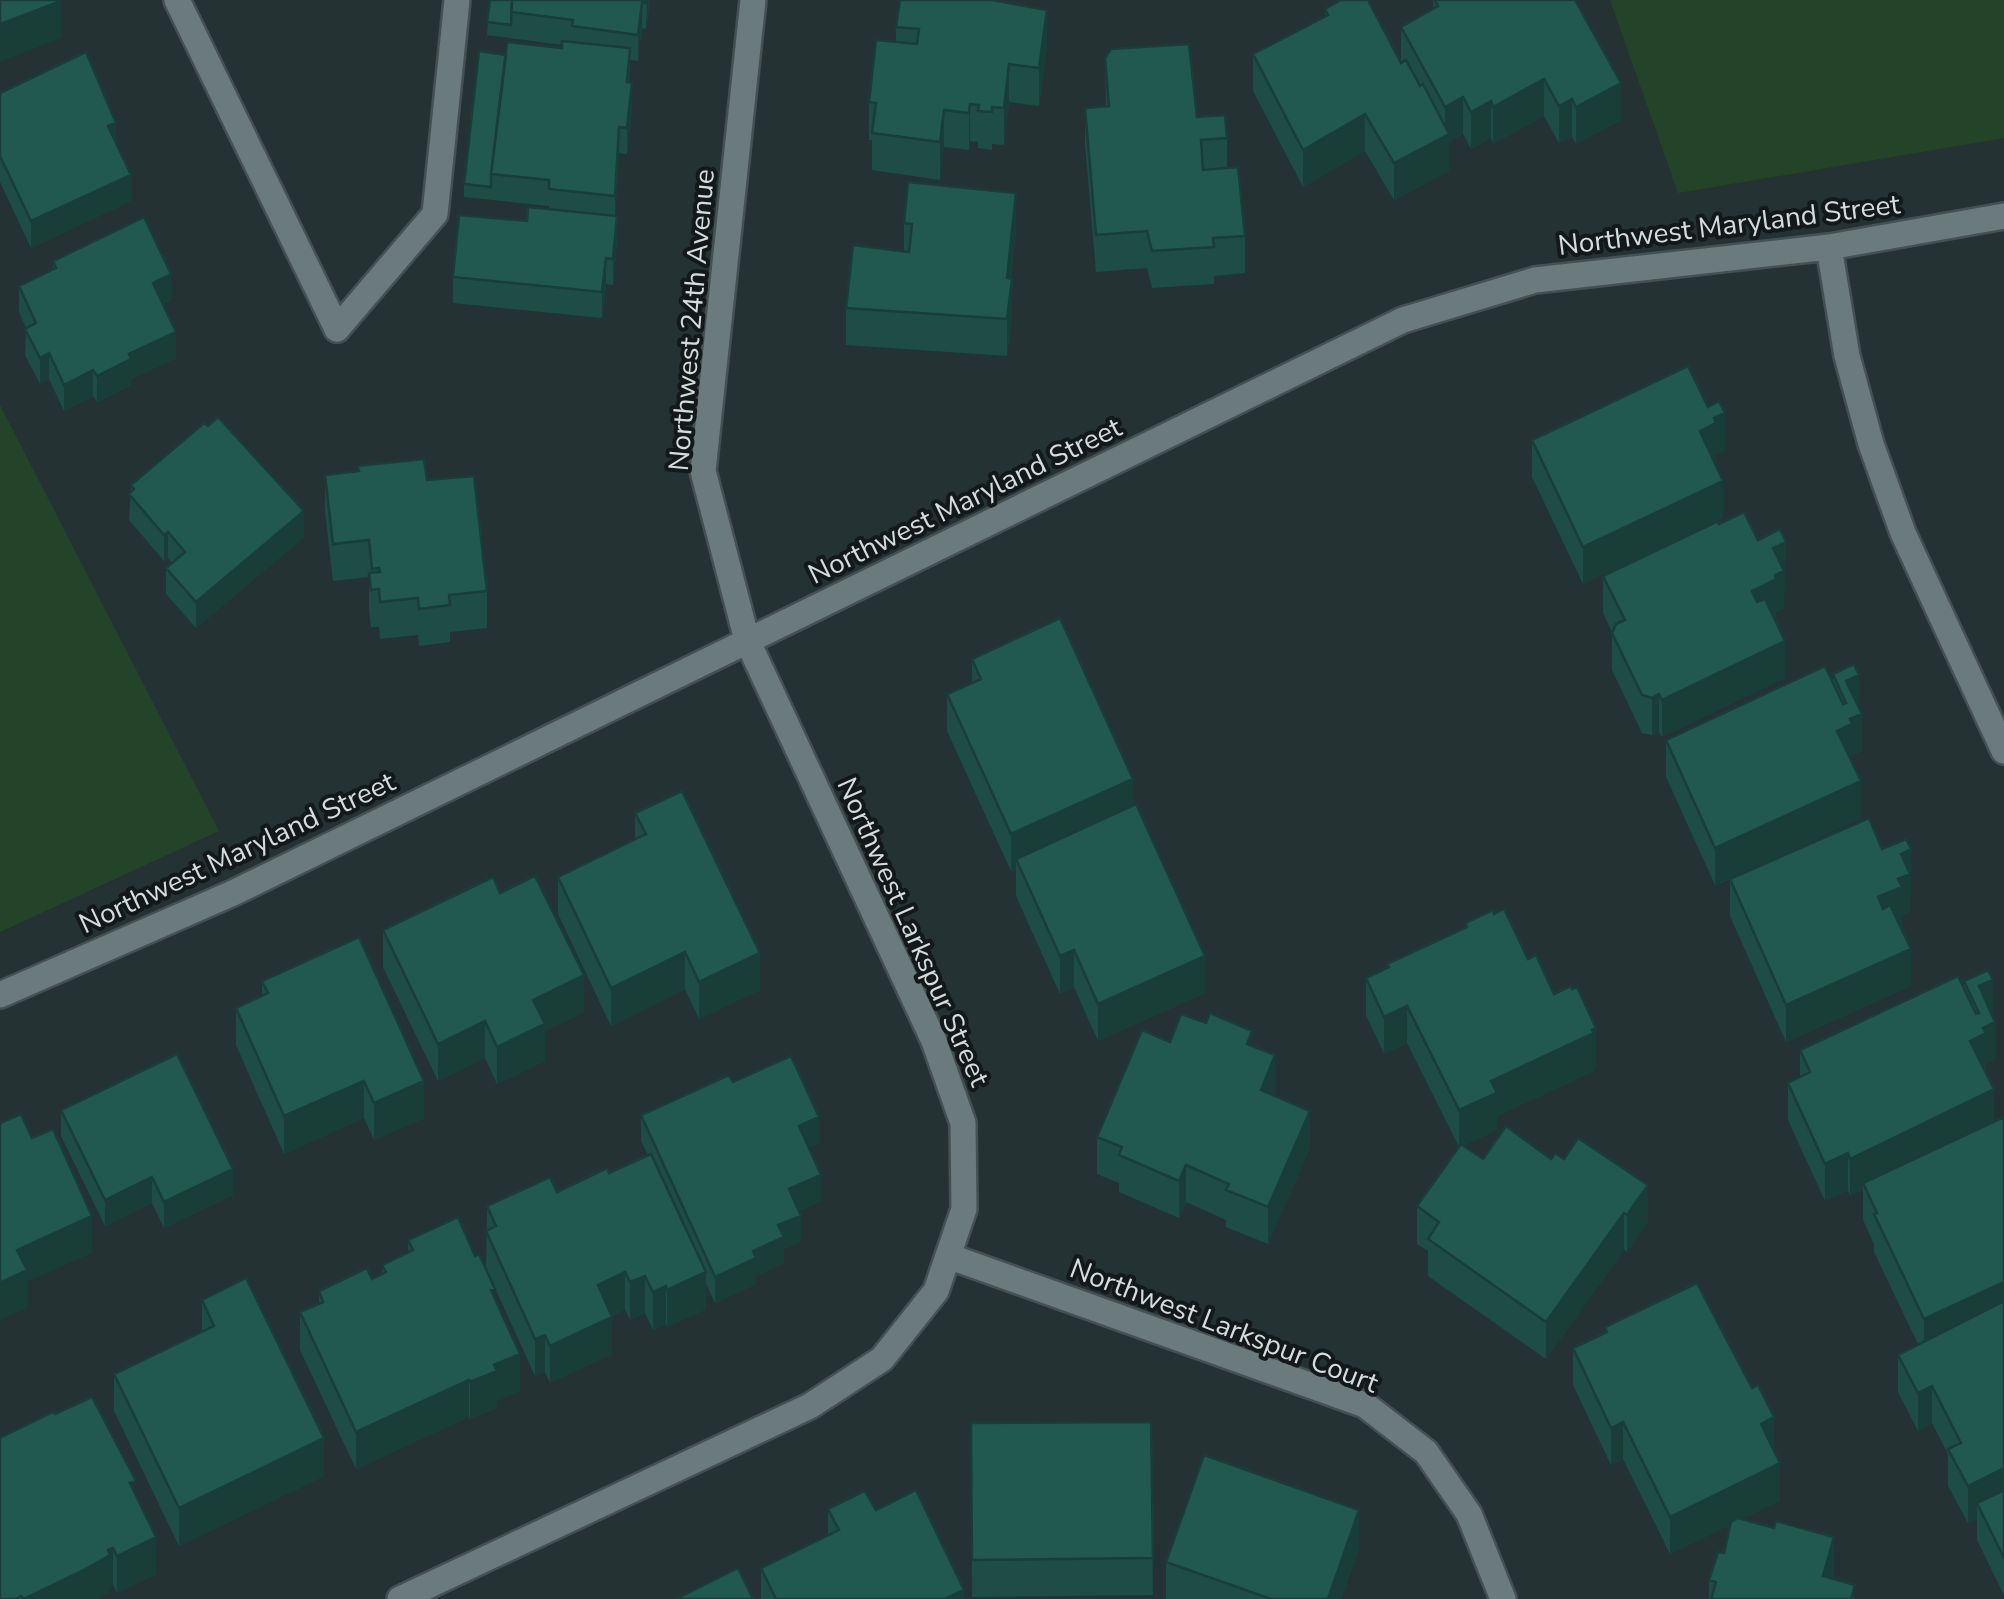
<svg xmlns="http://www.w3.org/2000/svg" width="2004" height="1599" font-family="'Nunito Sans',sans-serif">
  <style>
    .green { fill: #234429 }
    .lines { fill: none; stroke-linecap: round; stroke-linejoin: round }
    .lane-casing { stroke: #455052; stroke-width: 30 }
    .street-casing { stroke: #455052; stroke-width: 30 }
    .lane { stroke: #6b7a7c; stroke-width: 25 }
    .street { stroke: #6b7a7c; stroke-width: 25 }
    .wall { fill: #1d4d44 }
    .shaded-wall { fill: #183e37 }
    .building { fill: #22594f; stroke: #183e37; stroke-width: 2.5 }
    .labels { text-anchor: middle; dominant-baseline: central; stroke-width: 8; stroke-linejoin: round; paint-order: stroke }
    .street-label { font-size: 28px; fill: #d4dcdd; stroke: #13191a }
  </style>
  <rect width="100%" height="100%" fill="#253234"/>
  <path class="green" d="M1610 0H2004V138L1678 193Z
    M0 405 219 831 0 932Z"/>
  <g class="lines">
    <defs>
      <path id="lane" d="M337 329 435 214 457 0"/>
      <path id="street" d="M177 0 337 329
        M1829 247 1847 356 1871 444 1903 533 2004 751
        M0 995 233 893 1403 320 1535 280 1829 247 2004 216
        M948 1256 1365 1405 1426 1452 1469 1514 1503 1599
        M400 1599 810 1406 882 1359 936 1291 964 1209 963 1123 934 1041 747 640 703 471 753 0"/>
    </defs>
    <use href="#lane" class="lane-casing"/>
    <use href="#street" class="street-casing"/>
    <use href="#lane" class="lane"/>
    <use href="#street" class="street"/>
  </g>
  <path class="wall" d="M490 0H650L646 29 642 28 638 61 630 60 629 82 632 109 627 154 619 153 615 215 617 242 613 285 606 284 602 318 453 303V277L527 221 549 209V206L464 197V184L506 55 562 48V45L487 35Z
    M1433 0H1575L1621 120 1576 144 1572 137 1559 143 1544 116 1493 144 1491 138 1471 149 1463 134 1449 142V171L1394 200 1365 151 1303 187 1253 91V54L1325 17V9L1401 63V27L1433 9Z
    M896 27 1047 47 1039 106 1009 102 1004 145 992 144V150L978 148V142L970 141 969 150 944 147 940 180 872 170V140H869V102L896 42Z
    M1105 58 1227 138V168L1245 236V273L1214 276V284L1152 288 1147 268 1096 272 1085 145V108L1106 107Z
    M0 93 131 201 31 248 0 182Z
    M904 223 1016 230 1011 279 1012 316 1007 356 846 345V308L904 251Z
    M53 261 171 300 163 304 176 358 131 379V385L97 402 93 396 64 411 49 379 40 384 25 355 26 328 19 312V286L53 270Z
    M1532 440 1725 450 1716 454V461L1714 462 1723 518 1718 521 1719 524 1758 540 1786 579 1784 580V608L1776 612V616L1774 617 1785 678 1662 737 1659 732 1652 735 1642 733 1612 670V632L1603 613V576L1708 525 1583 584 1532 477Z
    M357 466 427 480 487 591V628L450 632V642L419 646 418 635 380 639 379 627H371L369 611V577L333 581 325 512V475L357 471Z
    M131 485 304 537 196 628 166 594V568L172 563 168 558 164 561 129 520Z
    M972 659 1133 805 1205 993 1098 1041 1074 987 1060 994 1016 896V869L1011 871 947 731V694L972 683Z
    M1833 674 1859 708 1862 751 1852 755V761L1861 818 1735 876 1882 849H1911L1910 911 1902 915V924L1899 925 1911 986 1786 1042 1730 916V879L1715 885 1666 777V740L1833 683Z
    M635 813 760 990 699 1019 685 989 611 1026 558 914V877L635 839Z
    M500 893 584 1012 545 1031V1061L497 1084 485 1058 438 1081 383 967V930Z
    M1465 923 1528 959 1554 994 1596 1066 1594 1067V1071L1497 1116V1130L1464 1145 1483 1159H1551L1648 1222 1627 1252 1624 1250 1546 1359 1428 1276V1251L1417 1244V1206L1459 1147 1407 1043 1384 1054 1366 1015V978L1387 968V964L1465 928Z
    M262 981 424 1118 374 1140 364 1118 284 1154 236 1045V1008L262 996Z
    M1964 981 1993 1016 1995 1059 1986 1064 1985 1070 1994 1121 2004 1117V1595L1977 1540V1519L1968 1523 1948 1486V1454L1932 1423 1918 1431 1898 1392V1355L1918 1344 1874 1252V1244L1863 1220V1190L1850 1196 1848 1190 1825 1201 1788 1120V1083L1800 1077V1050L1964 989Z
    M1170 1042 1252 1046 1275 1092 1274 1096 1310 1148 1268 1244 1226 1227V1220L1186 1202 1179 1218 1119 1192V1183L1097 1174V1137Z
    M733 1082 819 1143 809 1148 821 1201 799 1211 801 1242 784 1249V1263L756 1276V1284L715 1303 706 1284V1309L667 1327 666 1324 653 1330 645 1313 630 1320 625 1309 612 1316V1354L550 1383 545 1372 535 1376 486 1268 487 1206 557 1192 609 1173 648 1155 641 1141V1115Z
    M61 1110 233 1195 164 1228 152 1203 105 1226 61 1136Z
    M408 1240 495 1299 520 1391 497 1401V1408L470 1419 469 1417 356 1469 300 1350V1312L319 1304V1291L372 1279 382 1274V1265L408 1253Z
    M202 1300 324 1476 179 1546 114 1411V1374L202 1332Z
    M1605 1327 1774 1451 1780 1501 1741 1519 1834 1574 1833 1579 1855 1599H1709V1580L1724 1553 1730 1525 1670 1554 1623 1459 1611 1465 1573 1385V1348L1605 1333Z
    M55 1414 136 1495 156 1574 117 1593 113 1585 110 1587V1592L98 1599H0Z
    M1151 1422 1153 1595 972 1597 971 1423Z
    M828 1509 876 1510 964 1599H761V1568L828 1535Z
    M1359 1548 1341 1599H1166V1562Z"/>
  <path class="shaded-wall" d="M647 0H650L646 29Z
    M61 1V38L0 62V24Z
    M642 2V28L638 61V35Z
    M1047 10V47L1039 106V68Z
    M1009 64V102L1004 145V108Z
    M1544 79V116L1493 144V107Z
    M632 83V109L627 154V128Z
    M1621 83V120L1576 144V107Z
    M1463 97V134L1449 142V171L1394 200V163L1445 136V107Z
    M1572 99V137L1559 143V106Z
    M1491 101V138L1471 149V112Z
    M970 104V141L969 150V113Z
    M944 110V147L940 180V142Z
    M1365 114V151L1303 187V150Z
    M116 123V149L108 126Z
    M619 127V153L615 222V196Z
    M131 175V201L31 248V221Z
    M1016 193V230L1007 316V278Z
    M617 216V242L613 285V259Z
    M606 258V284L602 318V292Z
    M171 274V300L153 309V283Z
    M1012 279V316L1007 356V319Z
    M176 332V358L131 379V385L97 402V376L129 354Z
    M49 353V379L40 384V358Z
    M93 370V396L64 411V385Z
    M1725 413V450L1716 454V461L1700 468V431L1714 418Z
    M1723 481V518L1583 584V547Z
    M304 511V537L196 628V602Z
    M168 532V558L164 561V535Z
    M1786 542 1784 608 1776 612V616L1752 628V591L1773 548Z
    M1785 641V678L1662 737V700Z
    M1859 675V712L1846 681Z
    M1659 694V732L1652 735V698Z
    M1862 714V751L1852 755V761L1837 731 1850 719Z
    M1133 779V816L1016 859V869L1011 871V834Z
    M1861 781V818L1715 885V848Z
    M1911 849 1910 911 1902 915V924L1878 934V897L1901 854Z
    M1911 949V986L1786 1042V1005Z
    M1074 950V987L1060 994V956Z
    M685 952V989L611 1026V988Z
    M760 953V990L699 1019V982Z
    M1205 956V993L1098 1041V1004Z
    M584 975V1012L545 1031V1061L497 1084V1047L533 1000Z
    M1993 980V1017L1979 986Z
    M1407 1006V1043L1384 1054V1017Z
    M485 1021V1058L438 1081V1044Z
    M1995 1022V1059L1986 1064V1070L1970 1078V1041L1983 1028Z
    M1596 1028V1066L1594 1067V1071L1497 1116V1130L1459 1148V1110L1491 1081Z
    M1275 1055V1092L1261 1127V1090Z
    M364 1081V1118L284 1154V1116Z
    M424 1081V1118L374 1140V1103Z
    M1994 1089V1126L1863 1183V1190L1850 1196V1159Z
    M1310 1111V1148L1268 1244V1207Z
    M819 1117V1143L799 1152V1126Z
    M1848 1153V1190L1825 1201V1164Z
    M1186 1165V1202L1179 1218V1181Z
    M233 1169V1195L164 1228V1202Z
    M821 1175V1201L789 1215V1189Z
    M152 1177V1203L105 1226V1200Z
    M1648 1185V1222L1627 1252V1215Z
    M1624 1213V1250L1546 1359V1322Z
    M92 1216V1253L27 1282V1308L0 1320V1283L17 1250Z
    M801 1216V1242L784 1249V1263L756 1276V1284L715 1303V1277L753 1251 778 1225Z
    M625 1272V1309L598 1322V1285Z
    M706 1272V1309L667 1327V1290Z
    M645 1276V1313L630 1320V1282Z
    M2004 1282V1319L1924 1356V1319Z
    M666 1286V1324L653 1330V1292Z
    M612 1317V1354L550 1383V1346Z
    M545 1335V1372L535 1376V1339Z
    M520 1354V1391L497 1401V1408L470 1419V1382L494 1365Z
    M469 1380V1417L356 1469V1432Z
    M1932 1386V1423L1918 1431V1393Z
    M1774 1417V1454L1761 1424Z
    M1623 1422V1459L1611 1465V1428Z
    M324 1438V1476L179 1546V1508Z
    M1780 1463V1501L1670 1554V1517Z
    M2004 1468V1505L1977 1503V1519L1968 1523V1486Z
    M1359 1510V1548L1341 1599H1328Z
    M156 1537V1574L117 1593V1556Z
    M1834 1537V1574L1828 1599 1823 1576Z
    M113 1548V1585L110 1587V1592L98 1599H24Z
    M964 1590V1599H945Z"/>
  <path class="building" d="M0 0H60L61 1 0 24Z
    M490 0H512L511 25 487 22Z
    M512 0H647L646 3 642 2 638 35 572 26 573 20 511 12Z
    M900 0H992L1047 10 1039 68 1009 64 1004 108 992 107V112L978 111 979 105 970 104 969 113 944 110 940 142 872 133 876 103 869 102 876 40 917 44 919 29 896 27Z
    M1341 0H1368L1401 63 1406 60 1420 86 1423 84 1449 134 1394 163 1365 114 1303 150 1253 54 1328 15 1325 9Z
    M1435 0H1575L1621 83 1576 107 1572 99 1559 106 1544 79 1493 107 1491 101 1471 112 1463 97 1445 107 1401 27 1438 6Z
    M562 41 630 48 627 82 632 83 627 128 619 127 615 196 549 189V180L491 174 507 42 562 48Z
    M1189 44 1197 117 1225 115 1227 138 1201 140 1203 170 1238 167 1245 236 1213 238 1214 247 1152 251 1147 231 1096 235 1085 108 1109 106 1105 58 1111 49Z
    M479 51 506 55 491 174V187L464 184Z
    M86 52 116 123 108 126 131 175 31 221 0 156V93Z
    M908 182 1016 193 1007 278 1012 279 1007 319 846 308 853 245 909 252 912 224 904 223Z
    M528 207 617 216 613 259 606 258 602 292 453 277 459 215 527 221Z
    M144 217 171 274 153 283 176 332 129 354 131 359 97 376 93 370 64 385 49 353 40 358 25 329 36 323 19 286 56 268 53 261Z
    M1688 366 1708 407 1719 401 1725 413 1714 418 1716 423 1700 431 1723 481 1583 547 1532 440Z
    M218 417 304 511 196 602 166 568 185 552 168 532 164 535 129 494 134 489 131 485 204 423 208 426Z
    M424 459 427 480 474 476 487 591 449 595 450 605 419 609 418 598 380 602 379 589 371 590 369 573 380 572 379 568 372 569 369 540 333 544 325 475 359 471 357 466Z
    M1744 512 1758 540 1780 529 1786 542 1773 548 1784 571 1775 575 1776 579 1752 591 1757 602 1765 599 1785 641 1662 700 1659 694 1652 698 1642 695 1612 633 1616 624 1625 620 1603 576 1718 521 1719 524Z
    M1060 618 1133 779 1011 834 947 694 981 679 972 659Z
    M1854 664 1859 675 1846 681 1862 714 1850 719 1852 724 1837 731 1861 781 1715 848 1666 740 1825 666 1843 704 1846 703 1833 674Z
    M682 791 760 953 699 982 685 952 611 988 558 877 646 834 635 813Z
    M1136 804 1205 956 1098 1004 1074 950 1060 956 1016 859Z
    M1869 818 1882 849 1906 839 1911 849 1901 854 1910 874 1898 879 1902 887 1878 897 1883 909 1890 905 1911 949 1786 1005 1730 879Z
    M535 876 584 975 533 1000 545 1024 497 1047 485 1021 438 1044 383 930 493 877 500 893Z
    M1504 909 1528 959 1536 955 1554 994 1571 986 1572 989 1577 987 1596 1028 1592 1030 1594 1033 1491 1081 1497 1093 1459 1110 1407 1006 1384 1017 1366 978 1389 967 1387 964 1467 927 1465 923 1493 910 1494 914Z
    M359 937 424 1081 374 1103 364 1081 284 1116 236 1008 268 993 262 981Z
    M1988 970 1993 980 1979 986 1995 1022 1983 1028 1986 1033 1970 1041 1994 1089 1850 1159 1848 1153 1825 1164 1788 1083 1810 1072 1800 1050 1958 976 1976 1014 1979 1013 1964 981Z
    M1210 1013 1252 1031 1247 1044 1275 1055 1261 1090 1310 1111 1268 1207 1226 1190 1229 1184 1186 1165 1179 1181 1119 1155 1122 1147 1097 1137 1142 1030 1170 1042 1181 1014 1206 1023Z
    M177 1054 233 1169 164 1202 152 1177 105 1200 61 1110Z
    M791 1056 819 1117 799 1126 821 1175 789 1189 801 1216 778 1225 784 1237 753 1251 756 1258 715 1277 641 1115 729 1075 733 1082Z
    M21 1114 32 1138 53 1129 92 1216 17 1250 27 1270 0 1283V1123Z
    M2004 1117V1282L1924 1319 1874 1214 1877 1213 1863 1183Z
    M1506 1126 1551 1159 1555 1153 1564 1159 1578 1138 1648 1185 1627 1215 1624 1213 1546 1322 1428 1239 1439 1222 1417 1206 1461 1144 1483 1159Z
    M651 1154 706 1272 667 1290 666 1286 653 1292 645 1276 630 1282 625 1272 598 1285 612 1317 550 1346 545 1335 535 1339 486 1231 496 1226 487 1206 550 1177 557 1192 607 1168 609 1173Z
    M458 1217 475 1256 479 1254 495 1289 491 1290 520 1354 494 1365 497 1371 470 1382 469 1380 356 1432 300 1312 323 1302 319 1291 367 1268 372 1279 386 1272 382 1265 413 1250 408 1240Z
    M246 1278 324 1438 179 1508 114 1374 214 1326 202 1300Z
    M1697 1283 1752 1388 1758 1385 1774 1417 1761 1424 1780 1463 1670 1517 1623 1422 1611 1428 1573 1348 1607 1332 1605 1327Z
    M2004 1301V1468L1968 1486 1948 1449 1961 1443 1932 1386 1918 1393 1898 1355Z
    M92 1397 136 1481 130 1483 156 1537 117 1556 113 1548 108 1550 110 1555 82 1571 24 1599 21 1596 16 1599H0V1438L53 1412 55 1414Z
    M1151 1422 1153 1558 972 1560 971 1423Z
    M1204 1455 1359 1510 1328 1599H1271L1166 1562Z
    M916 1490 964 1590 945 1599H776L761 1568 839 1530 828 1509 865 1491 876 1510Z
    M2004 1490V1558L1977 1503Z
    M1738 1518 1774 1528 1776 1521 1834 1537 1823 1576 1855 1585 1851 1599H1711L1716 1582 1709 1580 1718 1552 1724 1553 1731 1522Z
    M738 1568 753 1599H676Z"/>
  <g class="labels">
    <g class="street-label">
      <text transform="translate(1729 225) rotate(-7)">Northwest Maryland Street</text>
      <text transform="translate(692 320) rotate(-85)">Northwest 24th Avenue</text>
      <text transform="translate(965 501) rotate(-26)">Northwest Maryland Street</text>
      <text transform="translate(237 853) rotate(-25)">Northwest Maryland Street</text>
      <text transform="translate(913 932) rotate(66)">Northwest Larkspur Street</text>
      <text transform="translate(1224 1326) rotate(21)">Northwest Larkspur Court</text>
    </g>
  </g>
</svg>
